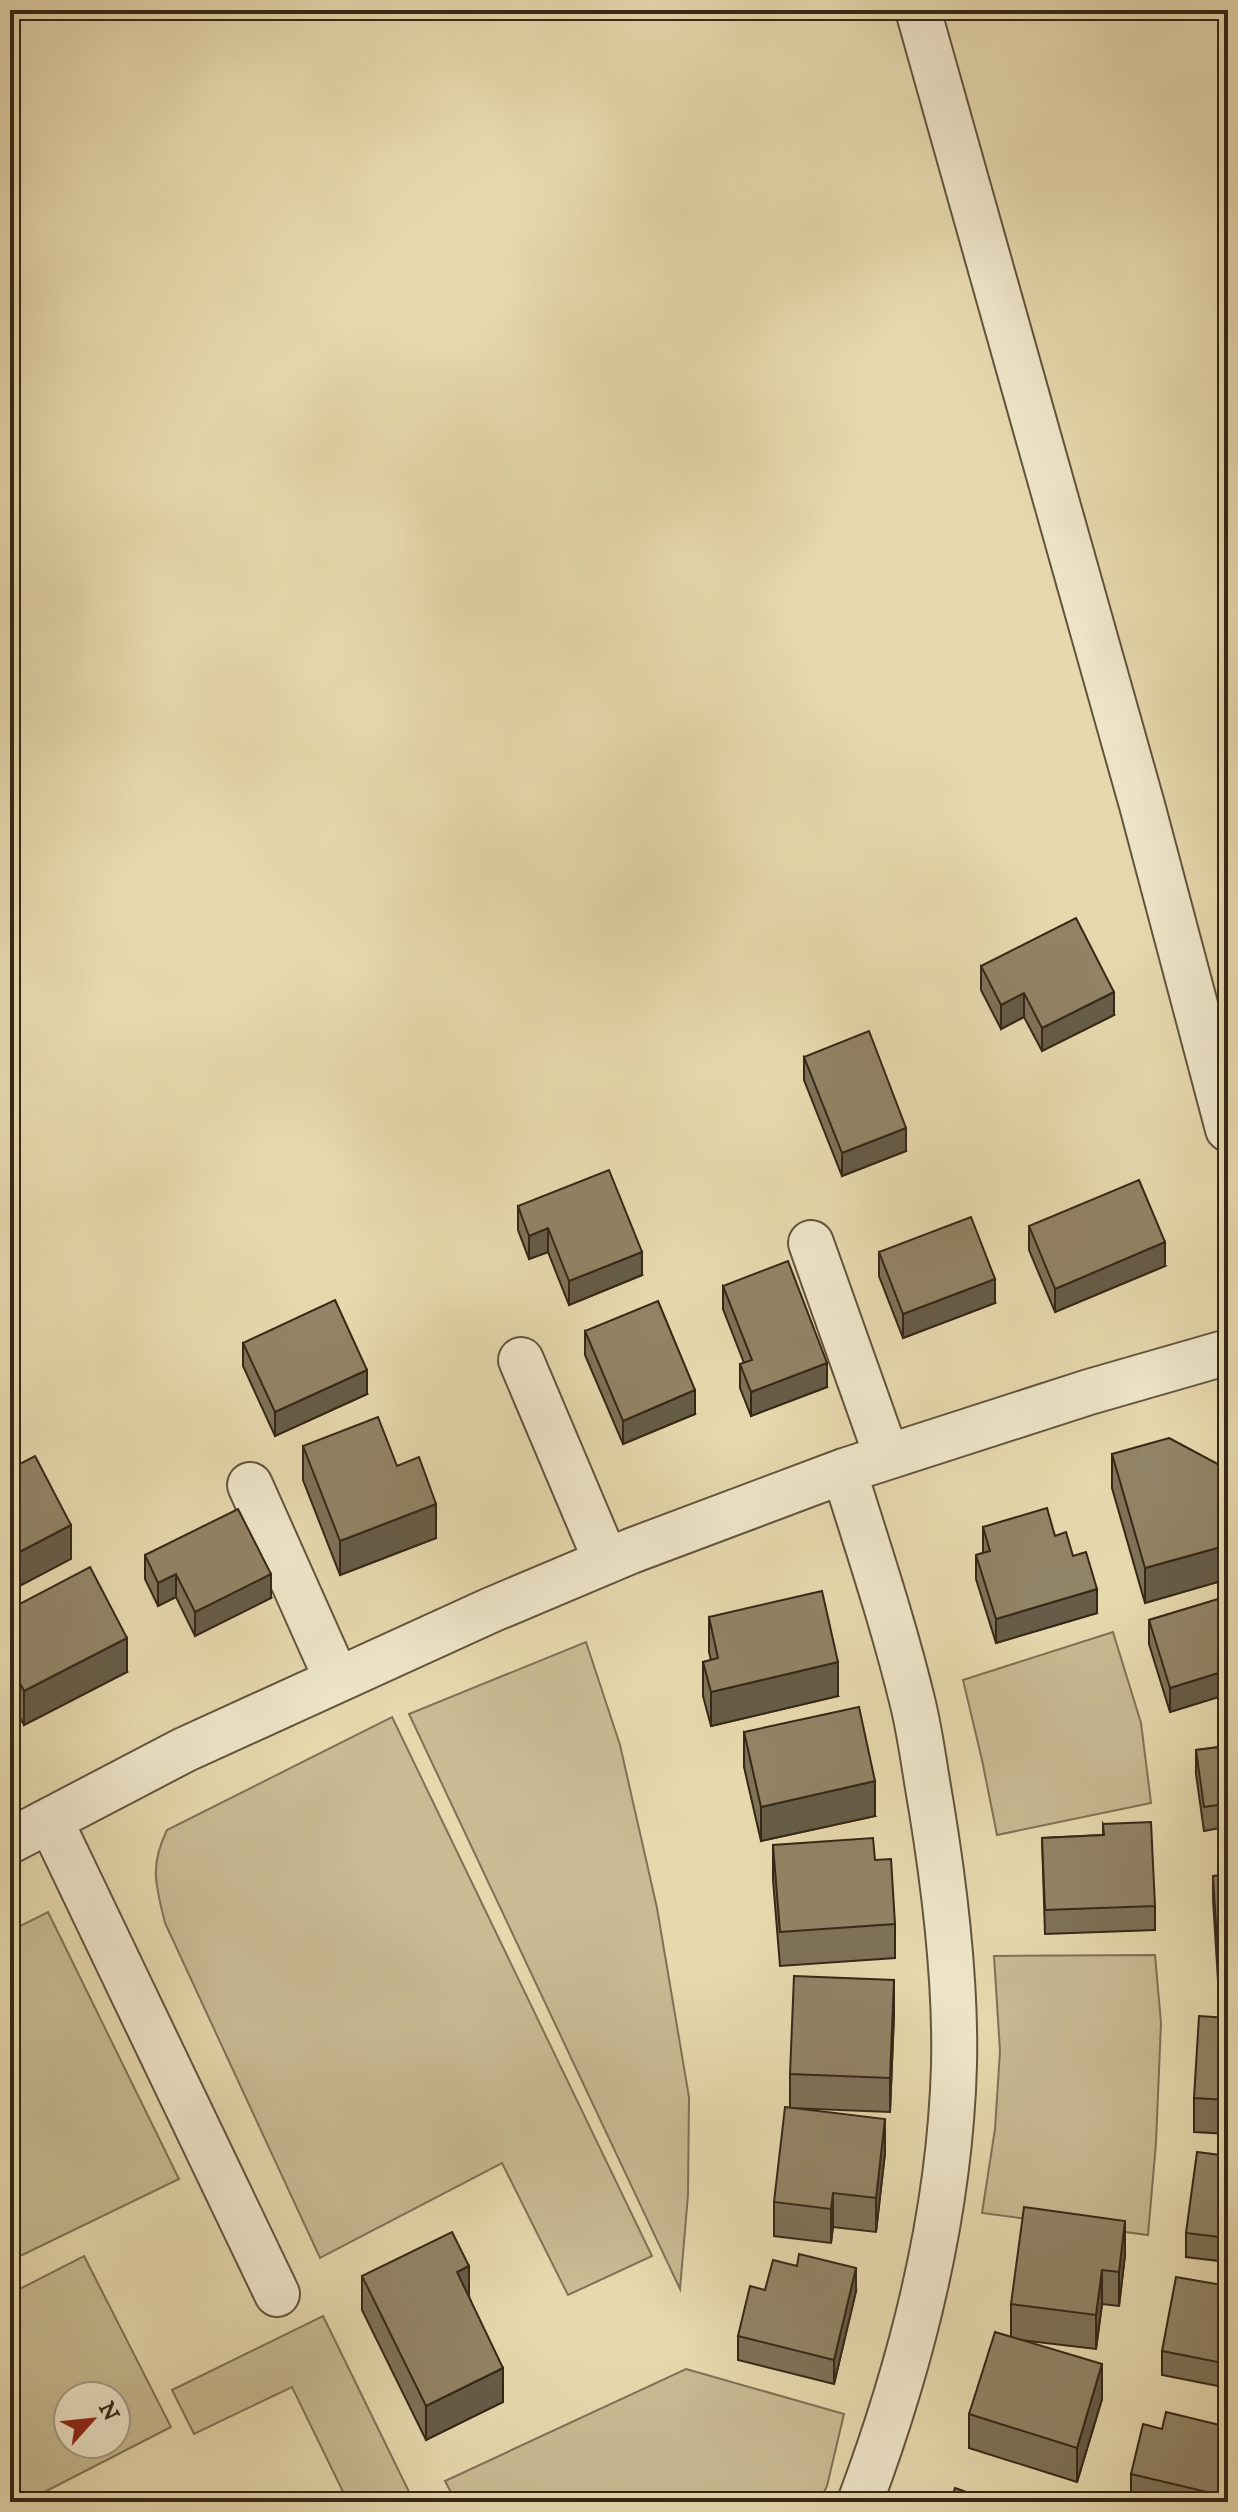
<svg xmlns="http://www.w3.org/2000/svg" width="1238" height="2512" font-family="'IM FELL DW Pica',serif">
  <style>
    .green { fill: #c9bb94; stroke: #807156; stroke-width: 2; fill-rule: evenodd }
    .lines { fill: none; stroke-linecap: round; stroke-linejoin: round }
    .minor-casing { stroke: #62543d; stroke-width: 48 }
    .minor { stroke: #efe6ca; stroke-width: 44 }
    .wall { fill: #7e7258; stroke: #362717; stroke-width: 2 }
    .shaded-wall { fill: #665c47; stroke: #362717; stroke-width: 2 }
    .building { fill: #928466; stroke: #362717; stroke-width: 2 }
  </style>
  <rect width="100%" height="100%" fill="#e7d9ae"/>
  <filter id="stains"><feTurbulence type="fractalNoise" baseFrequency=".0025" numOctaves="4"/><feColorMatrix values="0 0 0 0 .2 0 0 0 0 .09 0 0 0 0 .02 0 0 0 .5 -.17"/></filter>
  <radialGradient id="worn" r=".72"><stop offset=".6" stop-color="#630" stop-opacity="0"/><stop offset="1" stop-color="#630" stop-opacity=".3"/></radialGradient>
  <path class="green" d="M1113 1632 1141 1723 1151 1803 997 1835 982 1760 963 1680Z
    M586 1642 620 1745 657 1908 689 2097 688 2195 680 2289 409 1714Z
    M392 1717 652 2256 568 2295 502 2163 320 2258 165 1923C156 1885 149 1867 167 1830Z
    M48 1912 179 2179 10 2261V1931Z
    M1155 1955 1161 2023 1156 2143 1148 2235 982 2213 995 2129 1000 2051 994 1956Z
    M84 2256 171 2427 25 2502H10V2294ZM116 2396V2444H68V2396Z
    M323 2316 414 2502H348L292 2387 194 2434 172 2390Z
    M686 2369 844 2414 827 2486 819 2502H456L445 2481Z"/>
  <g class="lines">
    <defs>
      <path id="minor" d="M918 10 1142 805 1228 1129
        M811 1243 887 1457
        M521 1360 606 1561
        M844 1471C868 1548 894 1625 913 1704 921 1737 925 1772 931 1805 945 1890 956 1979 954 2065 950 2214 912 2363 860 2502
        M250 1485 337 1680
        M50 1820 277 2294
        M10 1841 184 1750 491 1610 631 1551 844 1471 1089 1392 1228 1352"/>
    </defs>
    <use href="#minor" class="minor-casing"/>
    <use href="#minor" class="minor"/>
  </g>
  <path class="wall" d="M981 966 1114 1015 1042 1051 1024 1017 1001 1029 981 990Z
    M804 1057 906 1151 842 1176 804 1080Z
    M518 1206 642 1275 569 1305 548 1252 529 1259 518 1230Z
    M1029 1226 1165 1266 1055 1312 1029 1250Z
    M879 1252 995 1303 903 1338 879 1276Z
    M723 1286 827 1387 751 1416 740 1388V1364L744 1363 723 1309Z
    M585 1331 695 1414 623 1444 585 1355Z
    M243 1343 367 1394 275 1436 243 1366Z
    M303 1446 397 1466 436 1538 340 1575 303 1480Z
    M1112 1454 1228 1473V1579L1145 1603 1112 1488Z
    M983 1527 1055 1536 1073 1556 1097 1613 996 1643 976 1579V1555L983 1553Z
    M145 1555 271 1598 195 1636 176 1597 158 1606 145 1579Z
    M1228 1596V1694L1170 1712 1149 1644V1620Z
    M10 1609 127 1672 24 1725 10 1699Z
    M709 1617 838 1696 711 1726 703 1696V1662L711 1660 709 1652Z
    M744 1732 875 1816 761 1841 744 1767Z
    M1228 1746V1845L1225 1827 1204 1831 1196 1774V1750Z
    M1103 1824 1155 1906V1930L1045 1934 1042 1838 1103 1835Z
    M773 1845 875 1860 895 1924V1958L780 1966 773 1880Z
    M1228 1875V1980L1218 1981 1213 1899V1876Z
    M894 2014 890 2112 790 2108V2074Z
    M1228 2018V2134L1194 2132V2098Z
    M885 2153 876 2232 833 2227 831 2243 774 2236V2202Z
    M1228 2156V2262L1186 2257V2233Z
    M1125 2255 1119 2306 1102 2304 1096 2349 1020 2340 1102 2399 1077 2482 969 2448V2414L1011 2337V2304Z
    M362 2276 469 2296 503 2402 426 2440 362 2310Z
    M1228 2286V2388L1162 2375V2351Z
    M856 2291 834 2384 738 2360V2336Z
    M1228 2427V2502H1150L1131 2497V2474L1162 2429Z"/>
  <path class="shaded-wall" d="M1114 992V1015L1042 1051V1028Z
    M1024 993V1017L1001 1029V1005Z
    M906 1128V1151L842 1176V1153Z
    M548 1228V1252L529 1259V1236Z
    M1165 1242V1266L1055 1312V1289Z
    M642 1252V1275L569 1305V1281Z
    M995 1279V1303L903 1338V1314Z
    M827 1363V1387L751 1416V1392Z
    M367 1370V1394L275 1436V1412Z
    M695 1390V1414L623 1444V1421Z
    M436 1504V1538L340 1575V1541Z
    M71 1525V1559L10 1591V1557Z
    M1228 1545V1579L1145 1603V1568Z
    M176 1574V1597L158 1606V1583Z
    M271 1574V1598L195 1636V1612Z
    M1097 1589V1613L996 1643V1619Z
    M127 1638V1672L24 1725V1691Z
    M838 1662V1696L711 1726V1692Z
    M1228 1670V1694L1170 1712V1688Z
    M875 1781V1816L761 1841V1807Z
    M894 1980V2014L890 2112V2078Z
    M885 2119V2153L876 2232V2198Z
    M833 2193V2227L831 2243V2209Z
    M1125 2221V2255L1119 2306V2272Z
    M469 2266V2300L457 2272Z
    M856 2268V2291L834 2384V2360Z
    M1102 2270V2304L1096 2349V2315Z
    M1102 2364V2399L1077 2482V2448Z
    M503 2368V2402L426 2440V2406Z"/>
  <path class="building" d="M1076 918 1114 992 1042 1028 1024 993 1001 1005 981 966Z
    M869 1031 906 1128 842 1153 804 1057Z
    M609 1170 642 1252 569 1281 548 1228 529 1236 518 1206Z
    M1139 1180 1165 1242 1055 1289 1029 1226Z
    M971 1217 995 1279 903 1314 879 1252Z
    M788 1261 827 1363 751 1392 740 1364 752 1360 723 1286Z
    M335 1300 367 1370 275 1412 243 1343Z
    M658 1301 695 1390 623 1421 585 1331Z
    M378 1417 397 1466 419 1457 436 1504 340 1541 303 1446Z
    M1169 1438 1227 1469 1228 1473V1545L1145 1568 1112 1454Z
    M35 1456 71 1525 10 1557V1469Z
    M1047 1508 1055 1536 1066 1532 1073 1556 1086 1552 1097 1589 996 1619 976 1555 990 1551 983 1527Z
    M238 1509 271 1574 195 1612 176 1574 158 1583 145 1555Z
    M90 1567 127 1638 24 1691 10 1665V1609Z
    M822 1591 838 1662 711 1692 703 1662 718 1658 709 1617Z
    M1228 1596V1670L1170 1688 1149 1620Z
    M859 1707 875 1781 761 1807 744 1732Z
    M1228 1746V1822L1225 1804 1204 1807 1196 1750Z
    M1151 1822 1155 1906 1045 1910 1042 1838 1104 1835 1103 1824Z
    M873 1838 875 1860 891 1859 895 1924 780 1932 773 1845Z
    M1228 1875V1956L1218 1957 1213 1876Z
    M794 1976 894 1980 890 2078 790 2074Z
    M1199 2016 1228 2018V2100L1194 2098Z
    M785 2107 885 2119 876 2198 833 2193 831 2209 774 2202Z
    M1197 2152 1228 2156V2238L1186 2233Z
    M1024 2207 1125 2221 1119 2272 1102 2270 1096 2315 1011 2304Z
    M452 2232 469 2266 457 2272 503 2368 426 2406 362 2276Z
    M799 2254 856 2268 834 2360 738 2336 750 2286 765 2290 773 2260 797 2266Z
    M1176 2277 1228 2286V2364L1162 2351Z
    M995 2332 1102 2364 1077 2448 969 2414Z
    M1166 2412 1228 2427V2497L1131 2474 1143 2424 1162 2429Z
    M955 2488 994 2502H950Z
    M1034 2498 1045 2502H1033Z"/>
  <rect width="1238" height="2512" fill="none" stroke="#e7d9ae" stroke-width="40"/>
  <rect x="12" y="12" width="1214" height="2488" fill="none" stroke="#362717" stroke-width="4"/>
  <rect x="20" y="20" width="1198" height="2472" fill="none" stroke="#362717" stroke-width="2"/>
  <g transform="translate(92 2420) rotate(63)"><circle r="38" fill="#efe6ca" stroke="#a59a82" stroke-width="2"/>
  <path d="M0-6L14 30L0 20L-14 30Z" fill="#8f2418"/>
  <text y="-12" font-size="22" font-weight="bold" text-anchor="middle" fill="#362717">N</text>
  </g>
  <rect width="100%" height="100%" filter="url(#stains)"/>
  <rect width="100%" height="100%" fill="url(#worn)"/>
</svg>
